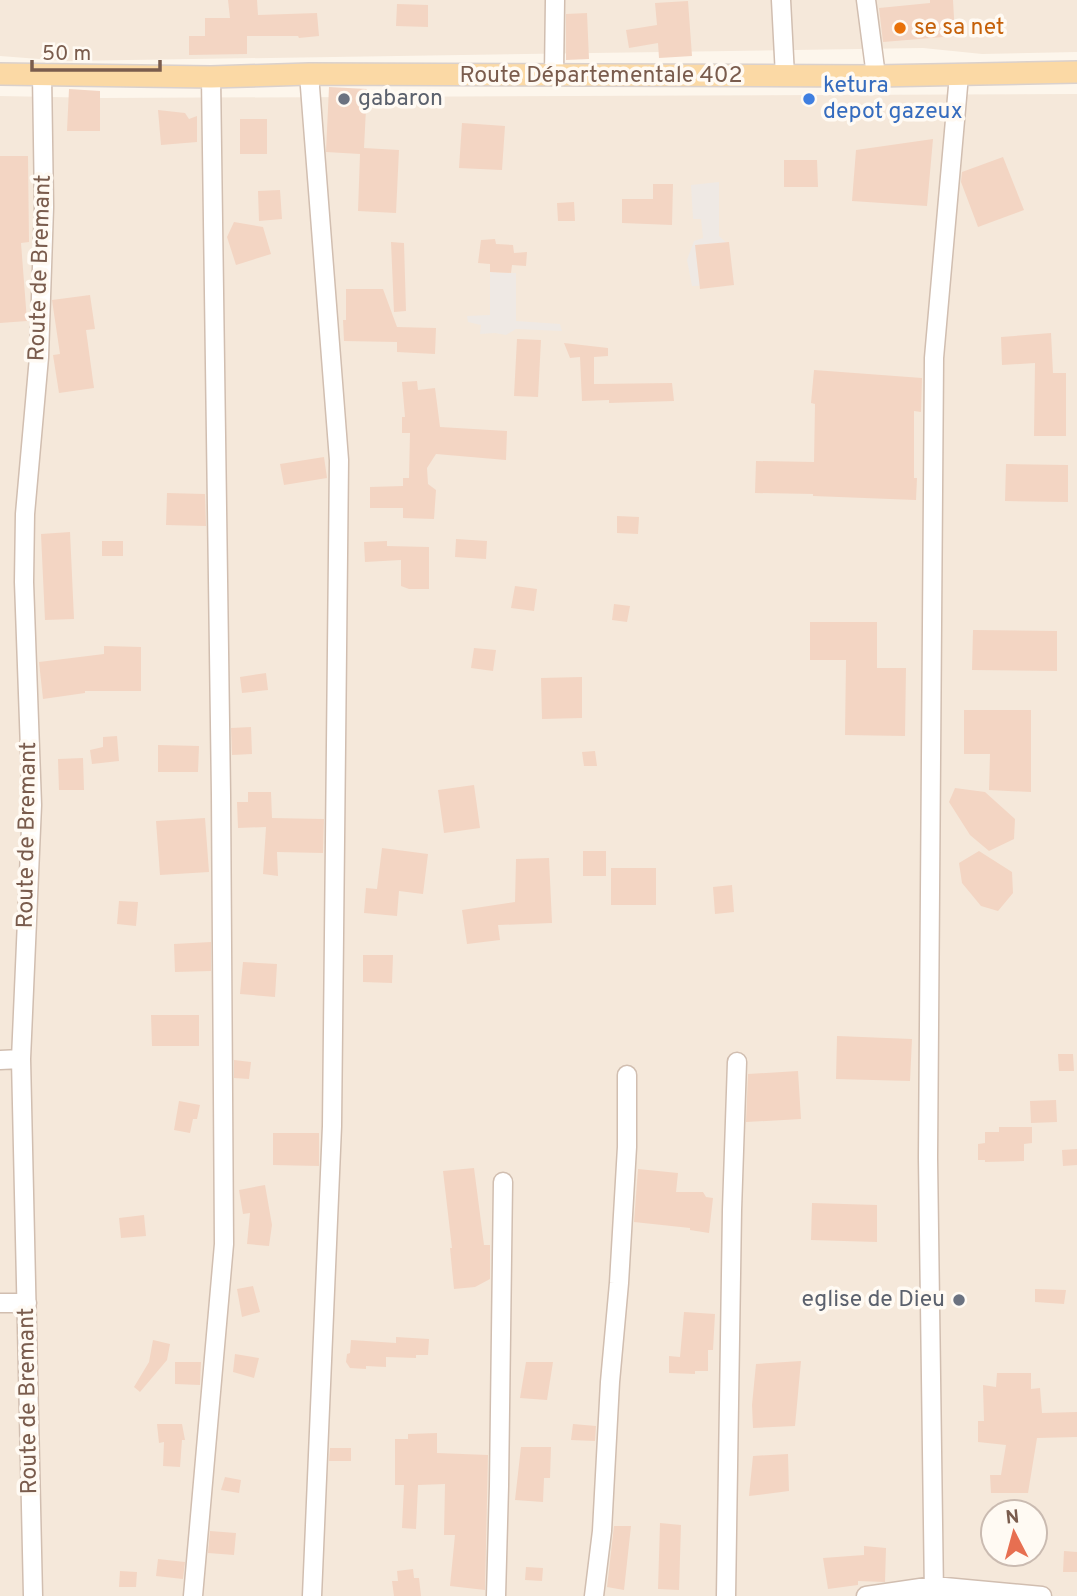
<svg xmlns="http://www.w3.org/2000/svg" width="1077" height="1596" font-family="Overpass,sans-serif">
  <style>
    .residential { fill: #f5e8da; fill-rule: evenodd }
    .industrial { fill: #efe9e4 }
    .building { fill: #f3d5c3 }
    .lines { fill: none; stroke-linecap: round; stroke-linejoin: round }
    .minor-casing { stroke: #d1beb0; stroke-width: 21 }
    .major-casing { stroke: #dad1cd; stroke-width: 24 }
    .minor { stroke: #fff; stroke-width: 18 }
    .major { stroke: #fbd9a5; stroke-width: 21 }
    .food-dot { fill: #e8710a; stroke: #fffaf3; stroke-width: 2.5 }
    .worship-dot { fill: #6b7280; stroke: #fffaf3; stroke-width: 2.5 }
    .shop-dot { fill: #3f7fe0; stroke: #fffaf3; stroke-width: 2.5 }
    .labels { text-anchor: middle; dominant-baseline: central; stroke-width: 7; stroke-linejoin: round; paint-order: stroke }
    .food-label { font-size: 23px; fill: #c56008; stroke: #fffaf3; text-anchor: start }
    .street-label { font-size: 23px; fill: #7a5c4d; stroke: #fffaf3 }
    .shop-label { font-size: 23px; fill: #366cbe; stroke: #fffaf3; text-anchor: start }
    .worship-label { font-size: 23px; fill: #5b616d; stroke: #fffaf3; text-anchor: start }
  </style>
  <rect width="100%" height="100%" fill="#fdf6ec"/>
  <path class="residential" d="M0 0H1077V52L982 54 923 48 65 61 0 56Z
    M1077 94V1596H0V96L102 98ZM993 1512H1035V1554H993Z"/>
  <path class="industrial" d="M719 182V236L729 245 734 285 692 286 687 260 694 241 703 238 701 219H693L691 185Z
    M490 272 516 273V321L560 324 562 331 516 329 506 335 495 333 480 334 481 325 468 322 467 316 490 315Z"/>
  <path class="building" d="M228 0H257L258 15 317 13 319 36 299 38 298 36H247V54L189 55V36H205V18H230Z
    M930 0H953L955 36 883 42 879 8 930 3Z
    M688 1 692 56 659 58 658 43 629 48 626 30 657 25 655 3Z
    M397 4 428 5V27L396 26Z
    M587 13 589 59 566 60V14Z
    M329 87 367 89 364 148 399 150 396 213 358 211 360 154 326 152Z
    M69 89 100 91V131H67Z
    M158 110 185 113 189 119 197 116V142L161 145Z
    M240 119H267V154H240Z
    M462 123 505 126 502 170 459 168Z
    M933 139 927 206 852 201 856 150Z
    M0 156H28L29 242 21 243 27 321 0 323Z
    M1003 157 1024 210 978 227 961 182 962 172Z
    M784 160H817L818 187H784Z
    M653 184H673L672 225 622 223V199H653Z
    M280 190 282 219 259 221 258 191Z
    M574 202 575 221H558L557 203Z
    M234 222 263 227 271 254 236 265 227 237Z
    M495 239 496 244 513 245 514 253 527 252 526 266 512 265 511 273 490 272V264L478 263 481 240Z
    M391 242 404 243 406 311 394 312Z
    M729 242 734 285 700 289 695 245Z
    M346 289H383L397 327 436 328 435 354 397 352V342L344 341 343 320H346Z
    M90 295 95 329 86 330 94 388 59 393 53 355 60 354 52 300Z
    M1051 333 1053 373H1066V436H1034L1035 363 1002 365 1001 337Z
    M517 339 541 340 538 397 514 396Z
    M564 343 608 348V356L594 357V384L672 383 674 401 609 403V400L582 401 580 357 570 358Z
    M814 370 922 378 921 412 914 411V478H917L916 500 813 496V494L755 493 756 461 814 462 815 404 811 403Z
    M417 381 418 390 435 388 440 427 507 431 506 460 436 454 427 468 428 484 436 490 434 519 403 518V508H370V487L403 486V478H409L410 433H402V417H405L402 382Z
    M324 457 327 478 284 485 280 464Z
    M1006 464 1068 465V502L1005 501Z
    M167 493 205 494 206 526 166 525Z
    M617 516 639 517 638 534 617 533Z
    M70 532 74 619 45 620 41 534Z
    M456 539 487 541 486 559 455 557Z
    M102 541H123V556H102Z
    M387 541V546L429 547V589H409L401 586V560L365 562 364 542Z
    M515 586 537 589 534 611 511 608Z
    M614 604 630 606 627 622 612 620Z
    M810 622H877V668H906L905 736 845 735 846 660H810Z
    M973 630 1057 631V671L972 670Z
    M104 646 141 647V691H85V693L43 699 39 662 104 654Z
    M474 648 496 650 493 671 471 668Z
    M266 673 268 690 242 693 240 677Z
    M582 677V718L542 719 541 678Z
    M964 710H1031V792L989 790 990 754H964Z
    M251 727 252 754 232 755 231 728Z
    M117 736 119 761 92 764 90 750 103 747V737Z
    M158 745 199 746 198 772H158Z
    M595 751 597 766H584L582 752Z
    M83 758 84 790H59L58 759Z
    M474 785 480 828 444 833 438 790Z
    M955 788 985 792 1015 819 1014 839 989 851 970 835 949 802Z
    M248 792H271L272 818 324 819 323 853 277 852 278 876 263 874 266 827 238 828 237 802H248Z
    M205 818 209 872 160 875 156 821Z
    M382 848 428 854 423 894 399 891 397 916 364 913 366 888 377 889Z
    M583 851H606V876H583Z
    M979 851 1012 872 1013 893 998 911 981 906 962 883 959 863Z
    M549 858 552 923 498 925 500 940 467 944 462 910 515 902 516 859Z
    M611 868H656V905H611Z
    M732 885 734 912 715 914 713 887Z
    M119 901 138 902 136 926 117 924Z
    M211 942V971L175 972 174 944Z
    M363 955H393L392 983 363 982Z
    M243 962 277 964 275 997 240 994Z
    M151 1015H199V1046H152Z
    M837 1036 912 1039 910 1081 836 1079Z
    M1058 1054H1073L1074 1071H1059Z
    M234 1060 251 1062 249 1079 234 1078Z
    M798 1071 801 1119 746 1122 748 1074Z
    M1056 1100 1057 1122 1031 1123 1030 1101Z
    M179 1101 200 1105 197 1119H193L190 1133 174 1130Z
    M999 1127H1032V1143L1024 1144V1161L985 1162V1160H978V1144L985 1143V1132H999Z
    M273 1133H319V1166L273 1165Z
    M1077 1149V1165L1063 1166 1062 1150Z
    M474 1168 484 1245H490V1279L475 1287 454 1289 450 1248H452L443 1171Z
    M638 1169 678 1173 676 1192H703L706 1197 713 1198 709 1233 690 1230V1228L634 1222Z
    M265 1185 272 1225 269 1246 247 1244 250 1213 243 1214 239 1190Z
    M812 1203 877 1205V1242L811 1240Z
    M144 1215 146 1236 121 1238 119 1218Z
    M253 1286 260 1312 242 1317 237 1289Z
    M1035 1289 1066 1290 1064 1304 1035 1302Z
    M684 1312 715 1314 713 1350H708V1371H695V1374L669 1373V1356L680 1357Z
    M396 1337 429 1339 428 1355H416V1358L386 1357V1367L366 1366V1369L350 1368 346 1362 347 1354 350 1353 351 1340 396 1343Z
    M153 1340 170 1344 167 1360 140 1392 134 1387 149 1362Z
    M235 1354 259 1358 254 1378 233 1372Z
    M801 1361 795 1426 753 1428 752 1405 756 1364Z
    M175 1362H201L200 1385 175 1384Z
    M526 1362H553L547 1400 520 1398Z
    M997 1373H1031V1389L1040 1388 1042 1413 1077 1412V1437L1037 1438 1028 1493H991L990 1475H1001L1006 1445 978 1442V1421H984L983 1385 996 1387Z
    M157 1424H182L185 1440H182L180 1467 163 1466 164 1442 159 1443Z
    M573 1424 596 1426 595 1441 571 1440Z
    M437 1433V1453L488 1455 485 1590 450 1586 455 1535H444L445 1484 418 1485 416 1529 402 1528 404 1485H395V1439H408V1434Z
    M521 1447H551L550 1478H544L543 1502 515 1500Z
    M330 1448H351V1461H329Z
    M788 1454 789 1491 749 1496 753 1456Z
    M225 1477 241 1480 239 1493 221 1490Z
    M660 1523 681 1525 679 1590 658 1589Z
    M614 1526H631L624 1590 607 1587Z
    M210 1531 236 1533 234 1555 208 1553Z
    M864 1546 886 1548 885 1582 858 1581V1585L828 1589 823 1558 864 1555Z
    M1064 1551 1077 1552V1572H1063Z
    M158 1559 185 1562 183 1579 156 1576Z
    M526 1567 543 1568 542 1581 525 1580Z
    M413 1569 414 1578H419L421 1596H394L392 1581H398L397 1571Z
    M120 1571 137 1572 136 1587H119Z"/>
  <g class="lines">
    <defs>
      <path id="minor" d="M781 0 785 76
        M866 0 876 76
        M309 74 339 460 332 1126 312 1596
        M554 75 555 0
        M0 1060 21 1059
        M0 1303H27
        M33 1596 21 1059 32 805 24 582 25 514 39 357 44 207 42 74
        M193 1596 224 1244 221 795 211 77
        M496 1596 499 1486 503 1182
        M594 1596 602 1531 610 1382 619 1283 627 1147V1075
        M726 1596 732 1210 737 1062
        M866 1596 934 1586 1042 1596
        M934 1596 928 1158 934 358 959 75"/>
      <path id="major" d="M0 74 211 77 309 74 876 76 1077 72"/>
    </defs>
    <use href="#minor" class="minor-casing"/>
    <use href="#major" class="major-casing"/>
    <use href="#minor" class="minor"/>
    <use href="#major" class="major"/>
  </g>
  <circle class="food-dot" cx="900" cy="28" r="7"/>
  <g class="worship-dot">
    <circle cx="344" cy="99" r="7"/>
    <circle cx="959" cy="1300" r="7"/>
  </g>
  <circle class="shop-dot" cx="809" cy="99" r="7"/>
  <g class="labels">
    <g class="food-label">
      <text x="914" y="28">se sa net</text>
    </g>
    <g class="street-label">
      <text x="601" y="76">Route Départementale 402</text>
      <text transform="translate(41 268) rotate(-88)">Route de Bremant</text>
      <text transform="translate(28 835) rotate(-89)">Route de Bremant</text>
      <text transform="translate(29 1401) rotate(-91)">Route de Bremant</text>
    </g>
    <g class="shop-label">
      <text x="823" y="86">ketura<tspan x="823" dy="26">depot gazeux</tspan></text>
    </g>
    <g class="worship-label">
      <text x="358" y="99">gabaron</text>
      <text x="945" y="1300" text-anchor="end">eglise de Dieu</text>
    </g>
  </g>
  <g transform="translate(1014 1533) rotate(354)"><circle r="33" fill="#fffaf3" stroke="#cabbb1" stroke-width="2"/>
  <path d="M0-5L12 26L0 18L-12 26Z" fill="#e76f51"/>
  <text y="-10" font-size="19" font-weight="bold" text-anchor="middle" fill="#7a5c4d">N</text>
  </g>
  <path d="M32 60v10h128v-10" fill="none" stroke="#7a5c4d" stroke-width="3.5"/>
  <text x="42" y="60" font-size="21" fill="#7a5c4d" stroke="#fffaf3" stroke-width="5" paint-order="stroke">50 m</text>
</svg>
